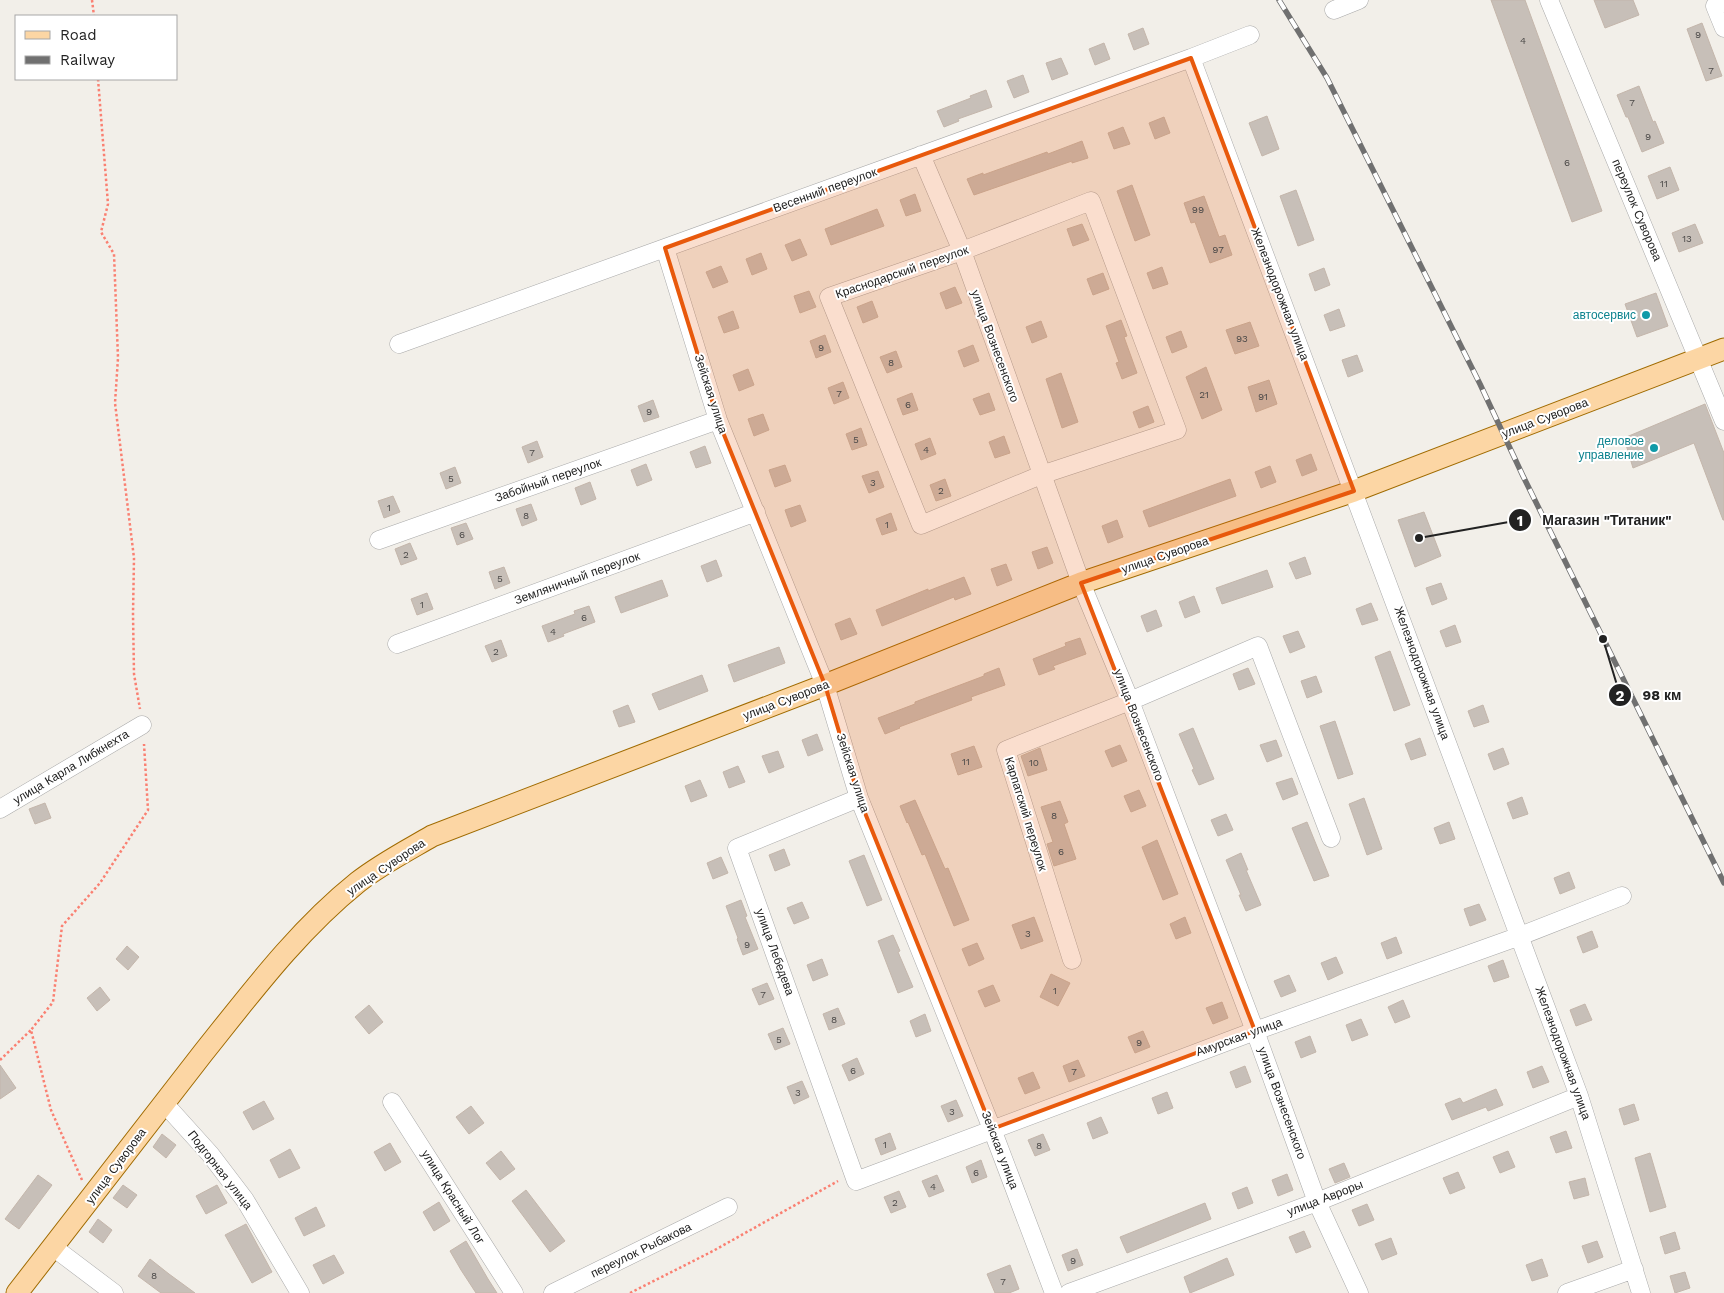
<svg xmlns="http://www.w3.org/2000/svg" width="1724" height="1293" font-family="'Work Sans',sans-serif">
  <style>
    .building { fill: #c7bfb8; stroke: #c4b6ab }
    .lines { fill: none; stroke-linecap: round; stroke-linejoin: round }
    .minor-casing { stroke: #a9a9a9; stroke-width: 19 }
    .major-casing { stroke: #a06b00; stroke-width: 23 }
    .path { stroke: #fa8072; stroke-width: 2.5; stroke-dasharray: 2.5 2.5; stroke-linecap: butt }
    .minor { stroke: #fff; stroke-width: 18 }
    .major { stroke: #fcd6a4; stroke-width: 21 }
    .rail-casing { stroke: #707070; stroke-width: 5.5 }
    .rail { stroke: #fff; stroke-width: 4; stroke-dasharray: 11; stroke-linecap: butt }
    .marked { fill: #e8590c; fill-opacity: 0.2; stroke: #e8590c; stroke-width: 4; stroke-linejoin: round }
    .culture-dot { fill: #0f9aa8; stroke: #fff; stroke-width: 2 }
    .labels { text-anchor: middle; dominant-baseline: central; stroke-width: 4; stroke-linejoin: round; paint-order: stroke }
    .number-label { font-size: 10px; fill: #4b4948 }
    .street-label { font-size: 12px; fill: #222; stroke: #fff }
    .culture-label { font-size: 12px; fill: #0d838f; stroke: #fff; text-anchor: end }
    .leader { fill: none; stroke: #222; stroke-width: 2 }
    .callout-dot { fill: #222; stroke: #fff; stroke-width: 2 }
    .mark-label { font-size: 15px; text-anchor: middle; font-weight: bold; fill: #fff }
    .callout-label { font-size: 14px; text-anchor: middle; font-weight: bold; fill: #222; stroke: #fff; stroke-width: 4; stroke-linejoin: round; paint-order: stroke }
  </style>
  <rect width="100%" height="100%" fill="#f2efe9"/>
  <path class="building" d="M1491 0H1525L1602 211 1572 222Z
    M1594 0H1633L1639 15 1605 28Z
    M1702 23 1722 76 1706 81 1687 29Z
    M1143 28 1149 44 1134 50 1128 34Z
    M1104 43 1110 59 1095 65 1089 49Z
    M1061 58 1068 74 1052 80 1046 63Z
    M1023 75 1029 92 1014 98 1007 81Z
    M1639 86 1653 122 1655 121 1664 143 1642 152 1628 117H1626L1617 95Z
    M986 90 992 107 958 119 959 121 944 127 937 111 971 98 970 96Z
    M1267 116 1279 149 1262 156 1249 123Z
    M1164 117 1170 133 1155 139 1149 123Z
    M1123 127 1130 144 1114 149 1108 133Z
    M1082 141 1088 158 1072 163V161L974 195 967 179 983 173V175L1047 152 1048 154Z
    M1670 167 1679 190 1657 199 1648 176Z
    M1132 185 1150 235 1135 241 1117 191Z
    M1296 190 1314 240 1298 246 1280 196Z
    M915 194 921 211 906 216 900 200Z
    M1204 196 1219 237 1225 235 1232 255 1210 263 1195 222 1191 223 1184 203Z
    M877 209 884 226 831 245 825 229Z
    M1082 224 1089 240 1073 246 1067 229Z
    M1695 224 1703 243 1679 252 1672 233Z
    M800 239 807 255 792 261 785 245Z
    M761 253 767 269 752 275 746 259Z
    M721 266 728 282 713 288 706 272Z
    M1162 267 1168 284 1153 289 1147 273Z
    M1324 268 1330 285 1315 291 1309 274Z
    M1103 273 1109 289 1093 295 1087 279Z
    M955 287 962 303 946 309 940 293Z
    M809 291 816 307 800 313 794 296Z
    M1656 293 1668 326 1637 337 1625 304Z
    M872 301 878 317 863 323 857 307Z
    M1339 309 1345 326 1330 331 1324 315Z
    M733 311 739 328 724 333 718 317Z
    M1121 320 1127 336 1124 337 1137 373 1122 379 1116 363 1119 362 1106 326Z
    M1041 321 1047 337 1032 343 1026 327Z
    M1250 322 1259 346 1235 354 1226 330Z
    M1181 331 1187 347 1172 353 1166 337Z
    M825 335 831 352 816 358 810 341Z
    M973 345 979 361 964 367 958 351Z
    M896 351 902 367 887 373 880 357Z
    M1357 355 1363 371 1348 377 1342 360Z
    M1206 367 1222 410 1202 419 1186 377Z
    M748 369 754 385 739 391 733 375Z
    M1061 373 1078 422 1062 428 1046 379Z
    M1269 380 1277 404 1256 412 1248 387Z
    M843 382 849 398 834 404 828 388Z
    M912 393 918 410 903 415 897 399Z
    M989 393 995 410 980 415 973 399Z
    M653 400 659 417 644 422 638 406Z
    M1705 404 1724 453V520H1723L1694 443 1633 468 1624 438Z
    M1148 406 1154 422 1139 428 1133 412Z
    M763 414 769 430 754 436 748 419Z
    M861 428 867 445 852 450 846 434Z
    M1004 436 1010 453 995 458 989 442Z
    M930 438 936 454 921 460 915 444Z
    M537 441 543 457 528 463 522 447Z
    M705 446 711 463 696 468 690 452Z
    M1311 454 1317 470 1302 476 1296 460Z
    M646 464 652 480 637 486 631 470Z
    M785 465 791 481 775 487 769 470Z
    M1270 466 1276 482 1261 488 1255 472Z
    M455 467 461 483 446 489 440 473Z
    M878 471 884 487 869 493 862 476Z
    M945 479 951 496 936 501 930 485Z
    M1230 479 1236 496 1149 527 1143 511Z
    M590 482 596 499 581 505 575 488Z
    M393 496 400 512 384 518 378 501Z
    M531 504 537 520 522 526 516 509Z
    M800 505 806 521 791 527 785 510Z
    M1424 512 1441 556 1415 567 1398 520Z
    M891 513 897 530 882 535 876 519Z
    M1117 520 1123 537 1108 543 1102 526Z
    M466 523 473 539 457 545 451 528Z
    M410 543 417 559 401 565 395 549Z
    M1047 547 1053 563 1038 569 1032 552Z
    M1305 557 1311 574 1296 579 1289 563Z
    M716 560 722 576 707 582 701 566Z
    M1006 564 1012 580 997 586 991 569Z
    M504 567 510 583 495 589 489 572Z
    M1267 570 1273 587 1222 604 1216 588Z
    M964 577 971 594 955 600 954 597 882 626 876 610 928 589V591Z
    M662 580 668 596 621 613 615 597Z
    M1441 583 1447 599 1432 605 1426 588Z
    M427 593 433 609 417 615 411 599Z
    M1194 596 1200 612 1185 618 1179 602Z
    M1371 603 1378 620 1362 625 1356 609Z
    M589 606 595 622 563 634 564 636 548 642 542 626 575 614 574 611Z
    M1156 610 1162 626 1147 632 1141 616Z
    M850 618 857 634 841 640 835 624Z
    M1455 625 1461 642 1446 647 1440 631Z
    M1298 631 1305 647 1290 653 1283 636Z
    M1080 638 1086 654 1053 666 1055 669 1039 675 1033 659 1066 646 1065 643Z
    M501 640 507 656 492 662 485 646Z
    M779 647 785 663 734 682 728 665Z
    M1390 651 1410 705 1394 711 1375 657Z
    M999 668 1005 685 971 697 972 700 899 727 900 728 885 734 878 718 915 704V702L984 676V674Z
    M1248 668 1255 684 1239 690 1233 674Z
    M702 675 708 691 659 710 652 694Z
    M1316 676 1322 692 1307 698 1301 681Z
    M628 705 635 722 619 727 613 711Z
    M1483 705 1489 722 1474 727 1468 711Z
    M1335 721 1353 774 1338 779 1320 726Z
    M1193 728 1214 779 1199 785 1192 770 1194 769 1179 734Z
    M817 734 823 750 808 756 802 740Z
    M1420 738 1426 755 1411 760 1405 744Z
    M1276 740 1282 756 1267 762 1260 745Z
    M1120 745 1127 761 1112 767 1105 751Z
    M974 746 982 767 958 775 951 754Z
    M1040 748 1047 770 1028 776 1021 756Z
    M1503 748 1509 764 1494 770 1488 754Z
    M778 751 784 767 769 773 762 756Z
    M738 766 745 782 729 788 723 772Z
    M1292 778 1298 794 1283 800 1276 783Z
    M700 780 707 796 691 802 685 786Z
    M1139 790 1146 806 1131 812 1124 796Z
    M1522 797 1528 814 1513 819 1507 803Z
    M1364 798 1382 849 1367 855 1349 804Z
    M915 800 945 869 948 868 969 920 954 926 925 854 922 855 908 822 907 823 900 806Z
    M1060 801 1068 822 1064 824 1076 859 1054 866 1047 844 1053 842 1041 807Z
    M45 803 51 818 35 824 29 809Z
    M1226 814 1233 830 1218 836 1211 820Z
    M1307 822 1329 876 1314 881 1292 828Z
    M1449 822 1455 839 1440 844 1434 828Z
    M1157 840 1178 894 1163 900 1142 847Z
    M784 849 790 865 775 871 769 855Z
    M1241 853 1248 870H1246L1261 905 1246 911 1239 895H1241L1226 860Z
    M864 855 882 900 867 906 849 861Z
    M721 857 728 873 713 879 707 863Z
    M1569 872 1575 888 1560 894 1554 878Z
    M741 900 747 916 745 917 758 949 743 955 737 939 738 938 726 906Z
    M802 902 809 918 794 924 787 908Z
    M1479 904 1486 920 1470 926 1464 909Z
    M1034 917 1043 941 1021 949 1012 925Z
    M1185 917 1191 933 1176 939 1170 924Z
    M1592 931 1598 947 1583 953 1577 937Z
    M893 935 900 951 898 952 913 987 898 993 878 941Z
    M1396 937 1402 953 1387 959 1381 943Z
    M977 943 984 959 969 966 962 949Z
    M127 946 139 957 128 970 116 959Z
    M1336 957 1343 973 1328 980 1321 963Z
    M822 959 828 975 813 981 807 965Z
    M1503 960 1509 977 1494 982 1488 966Z
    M1051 974 1070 983 1058 1006 1040 997Z
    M1289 975 1296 991 1281 997 1274 981Z
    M767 983 774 999 759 1005 752 989Z
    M993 985 1000 1001 985 1007 978 991Z
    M100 987 110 1000 97 1011 87 998Z
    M1403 1000 1410 1017 1395 1023 1388 1007Z
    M1222 1002 1228 1018 1213 1024 1206 1008Z
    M1585 1004 1592 1020 1576 1026 1570 1010Z
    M369 1005 383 1022 369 1034 355 1017Z
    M838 1008 845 1024 829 1030 823 1014Z
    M925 1014 931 1031 916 1037 910 1021Z
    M1361 1019 1368 1035 1352 1041 1346 1025Z
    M783 1028 790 1044 775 1050 768 1034Z
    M1143 1031 1150 1047 1135 1053 1128 1037Z
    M1310 1036 1316 1052 1301 1058 1295 1042Z
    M857 1058 864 1074 849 1081 842 1065Z
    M1078 1060 1085 1076 1069 1082 1063 1066Z
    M0 1065 16 1088 0 1099Z
    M1245 1066 1251 1082 1236 1088 1230 1072Z
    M1542 1066 1549 1082 1533 1088 1527 1072Z
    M1033 1072 1040 1088 1025 1094 1018 1078Z
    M802 1081 809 1097 794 1104 787 1087Z
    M1496 1089 1503 1105 1488 1111 1486 1107 1452 1120 1445 1104 1460 1098 1463 1103Z
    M1167 1092 1173 1108 1158 1114 1152 1098Z
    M956 1100 963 1116 948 1122 941 1106Z
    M264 1101 274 1119 253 1130 243 1112Z
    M1634 1104 1639 1120 1624 1125 1619 1109Z
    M471 1106 484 1123 469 1134 456 1117Z
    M1101 1117 1108 1133 1093 1139 1087 1123Z
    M1566 1131 1572 1148 1556 1153 1550 1137Z
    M890 1133 896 1149 881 1155 875 1139Z
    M162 1134 176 1145 166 1158 153 1147Z
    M1043 1134 1050 1150 1035 1156 1028 1140Z
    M390 1143 401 1162 385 1171 374 1152Z
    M290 1149 300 1168 279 1178 270 1160Z
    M501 1151 515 1169 500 1180 486 1163Z
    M1508 1151 1515 1167 1500 1173 1493 1157Z
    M1650 1153 1666 1207 1650 1212 1635 1158Z
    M981 1160 987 1177 972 1183 966 1167Z
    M1344 1163 1350 1177 1335 1183 1329 1169Z
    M1458 1172 1465 1188 1450 1194 1443 1178Z
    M1287 1174 1293 1190 1278 1196 1272 1180Z
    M38 1175 52 1185 19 1229 5 1219Z
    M937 1175 944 1191 929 1197 922 1181Z
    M1585 1178 1589 1195 1574 1199 1569 1182Z
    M123 1185 137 1195 127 1208 113 1198Z
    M217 1185 227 1203 206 1214 196 1196Z
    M1247 1187 1253 1203 1238 1209 1232 1193Z
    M526 1190 565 1241 550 1252 512 1201Z
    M899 1191 906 1207 891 1213 884 1197Z
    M439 1202 450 1221 434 1231 423 1212Z
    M1205 1203 1211 1219 1127 1253 1120 1237Z
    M1367 1204 1374 1220 1359 1226 1352 1210Z
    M316 1207 325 1226 304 1236 295 1218Z
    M98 1219 112 1230 103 1243 89 1232Z
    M246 1224 272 1272 252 1283 225 1235Z
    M1304 1231 1311 1247 1296 1253 1289 1237Z
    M1675 1232 1680 1249 1665 1254 1660 1237Z
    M1391 1238 1397 1254 1382 1260 1375 1244Z
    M466 1241 488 1279 497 1293H476L461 1270 450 1251Z
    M1597 1241 1603 1257 1588 1263 1582 1246Z
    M1077 1249 1083 1265 1068 1271 1062 1255Z
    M334 1255 344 1273 323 1284 313 1265Z
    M1227 1258 1234 1275 1190 1293 1184 1277Z
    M150 1259 169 1274 195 1293H161L138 1276Z
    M1542 1259 1548 1276 1532 1281 1526 1265Z
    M1010 1265 1019 1289 1009 1293H995L987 1274Z
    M1685 1272 1690 1288 1675 1293 1670 1276Z"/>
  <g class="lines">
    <defs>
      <path id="minor" d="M1549 0 1724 421
        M1724 3 1715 6 1724 28
        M1334 10 1359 0
        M1191 58 1579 1096 1641 1293
        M921 155 962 251 1081 583 1130 701 1255 1031 1317 1202 1359 1293
        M1091 201 1177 430 1041 475 921 525 829 297 962 251Z
        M665 248 718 420 825 685 859 798 992 1129 1054 1293
        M399 344 1191 58 1250 35
        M379 540 718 420
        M397 644 756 512
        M859 798 737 848 856 1181 1255 1031 1520 936 1622 896
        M0 809 142 725
        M1072 960 1006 750 1130 701 1258 646 1331 838
        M392 1102 514 1293
        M164 1103 210 1154 245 1200 300 1293
        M53 1247 114 1293
        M553 1293 728 1207
        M1069 1293 1317 1202 1579 1096
        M1567 1293 1634 1269"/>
      <path id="major" d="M17 1293C79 1213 141 1133 203 1053 251 993 298 930 358 882 381 864 408 850 432 836L825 685 1081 583 1354 491 1724 349"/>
    </defs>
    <use href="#minor" class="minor-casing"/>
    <use href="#major" class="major-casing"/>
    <path class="path" d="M92 0 94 16
      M98 79 108 204 101 232 114 254 118 358 115 403 134 558 133 614 134 674 140 709
      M0 1060 31 1030
      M82 1180 51 1110 31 1030 53 1002 62 926 100 883 148 810 144 744
      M630 1293 713 1251 838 1181"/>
    <use href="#minor" class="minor"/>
    <use href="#major" class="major"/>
    <defs>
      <path id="rail" d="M1279 0 1327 78 1480 384 1523 476 1724 883"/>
    </defs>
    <use href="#rail" class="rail-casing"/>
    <use href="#rail" class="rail"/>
  </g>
  <path class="marked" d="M1191 58 1354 491 1081 583 1255 1031 992 1129 859 798 825 685 718 420 665 248Z"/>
  <g class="culture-dot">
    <circle cx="1646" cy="315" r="5"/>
    <circle cx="1654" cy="448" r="5"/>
  </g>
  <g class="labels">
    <g class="number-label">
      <text x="1698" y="34">9</text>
      <text x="1523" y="40">4</text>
      <text x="1711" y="70">7</text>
      <text x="1632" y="102">7</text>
      <text x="1648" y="136">9</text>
      <text x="1567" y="162">6</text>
      <text x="1664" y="183">11</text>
      <text x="1198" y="209">99</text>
      <text x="1687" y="238">13</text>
      <text x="1218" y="249">97</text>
      <text x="1242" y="338">93</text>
      <text x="821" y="347">9</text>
      <text x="891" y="362">8</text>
      <text x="839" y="393">7</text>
      <text x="1204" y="394">21</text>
      <text x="1263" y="396">91</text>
      <text x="908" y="404">6</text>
      <text x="649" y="411">9</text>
      <text x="856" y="439">5</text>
      <text x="926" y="449">4</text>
      <text x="532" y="452">7</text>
      <text x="451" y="478">5</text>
      <text x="873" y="482">3</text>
      <text x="941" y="490">2</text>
      <text x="389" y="507">1</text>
      <text x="526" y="515">8</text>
      <text x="887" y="524">1</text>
      <text x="462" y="534">6</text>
      <text x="406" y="554">2</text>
      <text x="500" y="578">5</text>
      <text x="422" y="604">1</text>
      <text x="584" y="617">6</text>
      <text x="553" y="631">4</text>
      <text x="496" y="651">2</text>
      <text x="966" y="761">11</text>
      <text x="1034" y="762">10</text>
      <text x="1054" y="815">8</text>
      <text x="1061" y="851">6</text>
      <text x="1028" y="933">3</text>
      <text x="747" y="944">9</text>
      <text x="1055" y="990">1</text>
      <text x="763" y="994">7</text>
      <text x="834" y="1019">8</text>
      <text x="779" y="1039">5</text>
      <text x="1139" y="1042">9</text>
      <text x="853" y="1070">6</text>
      <text x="1074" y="1071">7</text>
      <text x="798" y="1092">3</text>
      <text x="952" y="1111">3</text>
      <text x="885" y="1144">1</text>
      <text x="1039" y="1145">8</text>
      <text x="976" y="1172">6</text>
      <text x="933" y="1186">4</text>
      <text x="895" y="1202">2</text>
      <text x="1073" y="1260">9</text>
      <text x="154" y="1275">8</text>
      <text x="1003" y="1281">7</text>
    </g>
    <g class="street-label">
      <text transform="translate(825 190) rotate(-20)">Весенний переулок</text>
      <text transform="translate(1637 210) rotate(67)">переулок Суворова</text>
      <text transform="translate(902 272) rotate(-19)">Краснодарский переулок</text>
      <text transform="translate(1280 294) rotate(69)">Железнодорожная улица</text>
      <text transform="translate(995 346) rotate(70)">улица Вознесенского</text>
      <text transform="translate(711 394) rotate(72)">Зейская улица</text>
      <text transform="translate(1545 418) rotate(-21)">улица Суворова</text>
      <text transform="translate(548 480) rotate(-19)">Забойный переулок</text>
      <text transform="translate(1165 555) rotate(-19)">улица Суворова</text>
      <text transform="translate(577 578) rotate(-20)">Земляничный переулок</text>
      <text transform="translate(1422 673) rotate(70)">Железнодорожная улица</text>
      <text transform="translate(786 700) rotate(-21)">улица Суворова</text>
      <text transform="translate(1139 725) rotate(69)">улица Вознесенского</text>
      <text transform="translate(71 767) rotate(-31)">улица Карла Либкнехта</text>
      <text transform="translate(853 773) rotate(72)">Зейская улица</text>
      <text transform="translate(1026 814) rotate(73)">Карпатский переулок</text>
      <text transform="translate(386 867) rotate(-34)">улица Суворова</text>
      <text transform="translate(775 952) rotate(70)">улица Лебедева</text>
      <text transform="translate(1239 1037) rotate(-20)">Амурская улица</text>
      <text transform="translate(1563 1053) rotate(70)">Железнодорожная улица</text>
      <text transform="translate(1282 1103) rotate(70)">улица Вознесенского</text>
      <text transform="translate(1000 1150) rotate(69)">Зейская улица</text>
      <text transform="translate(116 1166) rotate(-53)">улица Суворова</text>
      <text transform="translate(220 1170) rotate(52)">Подгорная улица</text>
      <text transform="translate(453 1197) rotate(58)">улица Красный Лог</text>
      <text transform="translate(1325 1198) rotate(-21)">улица Авроры</text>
      <text transform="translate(641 1250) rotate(-26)">переулок Рыбакова</text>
    </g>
    <g class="culture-label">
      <text x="1636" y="315">автосервис</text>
      <text x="1644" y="441">деловое<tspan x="1644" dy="14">управление</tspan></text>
    </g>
  </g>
  <path class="leader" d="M1419 538L1520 520M1603 639L1620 695"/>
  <g class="callout-dot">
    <circle cx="1419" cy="538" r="5"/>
    <circle cx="1603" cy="639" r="5"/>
    <circle cx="1520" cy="520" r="12"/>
    <circle cx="1620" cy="695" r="12"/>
  </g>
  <g class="mark-label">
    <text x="1520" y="526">1</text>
    <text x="1620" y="701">2</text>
  </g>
  <g class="callout-label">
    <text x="1607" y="525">Магазин "Титаник"</text>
    <text x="1662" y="700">98 км</text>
  </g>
  <rect x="15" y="15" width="162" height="65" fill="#ffffff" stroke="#a7a7a7"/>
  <rect x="25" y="31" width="25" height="8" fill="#fcd6a4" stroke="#a7a7a7"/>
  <text x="60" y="40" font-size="15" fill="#222222">Road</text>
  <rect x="25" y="56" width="25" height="8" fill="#707070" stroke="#a7a7a7"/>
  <text x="60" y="65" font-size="15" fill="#222222">Railway</text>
</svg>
